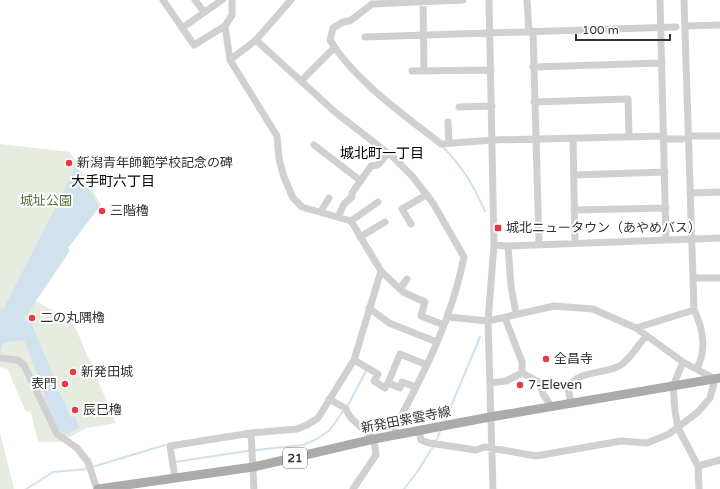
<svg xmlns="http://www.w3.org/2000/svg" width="720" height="489" font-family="'Varela Round','Noto Sans JP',sans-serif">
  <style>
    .green { fill: #e6ecdf }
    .water { fill: #cfe2ee }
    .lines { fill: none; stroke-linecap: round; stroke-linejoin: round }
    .stream { stroke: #cfe2ee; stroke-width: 2 }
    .minor { stroke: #d0d0d0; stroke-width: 7 }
    .major { stroke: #ababab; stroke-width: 9 }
    .poi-dot { fill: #e63946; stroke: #fff; stroke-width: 1.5 }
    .labels { text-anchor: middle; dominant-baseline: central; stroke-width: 4; stroke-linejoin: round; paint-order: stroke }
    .shield { fill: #fff; stroke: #707070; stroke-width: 1 }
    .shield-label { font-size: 12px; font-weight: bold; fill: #333 }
    .poi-label { font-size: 13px; fill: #333; stroke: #fff; text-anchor: start }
    .park-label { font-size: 13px; fill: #56703f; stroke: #fff }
    .street-label { font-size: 13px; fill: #333; stroke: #fff }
    .neighbourhood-label { font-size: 14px; fill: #000; stroke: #fff }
  </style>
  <rect width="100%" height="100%" fill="#fff"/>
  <path class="green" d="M0 144 70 152 101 205 68 248 70 251 36 301 73 322 116 423 87 428 60 442H38L31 413 25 410 8 370 0 367Z
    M0 433 14 489H0Z"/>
  <path class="water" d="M75 164 99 207 68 248 69 251 24 319 32 325 56 382V390L60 393 71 418 75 416 79 428 64 435 56 425 44 397 45 394 24 340 3 343 0 355V309L4 308 73 173Z"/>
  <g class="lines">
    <path class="stream" d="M443 147C464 169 472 183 485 211
      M347 407 366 371
      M444 423 480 337
      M436 441 441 429
      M175 462 247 451 303 445 315 440 329 431 344 410
      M92 467 165 445
      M26 489 53 472 88 469
      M404 489 417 472 434 445"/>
    <path class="minor" d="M163 0 194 45 225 26
      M195 0 204 12
      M423 0 424 71
      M463 0 372 4 350 21 343 22 333 28 330 40C355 81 403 114 441 144L493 140 664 136
      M489 0 494 245 488 321 493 489
      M527 0 529 32
      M660 0 666 239
      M684 0 694 310C703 328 707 350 697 368
      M685 26 720 25
      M182 28 222 0
      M533 31 539 244
      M365 37 676 27
      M256 40 335 112 394 158 412 176 433 203 464 257C452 319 424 373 395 428L396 435
      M230 60 256 40 291 0
      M533 67 662 63
      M412 71 491 70
      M301 81 334 48
      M534 102 628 99 629 136
      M459 107 492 106
      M448 122 449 143
      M688 136H720
      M573 138 575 242
      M664 139H682
      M314 145 361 181
      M574 175 665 172
      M690 193 720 192
      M574 210 666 208
      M321 211 329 198
      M338 217 344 204 352 197V193L371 166 378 165 388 153
      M351 221 378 202
      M411 224 402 209 426 195
      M360 237 385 222
      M494 245 508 246 720 238
      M508 246 511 286 516 314
      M381 271 403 292 425 302 421 316 444 325
      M693 278H720
      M400 289 407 279
      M369 308 389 323 437 342
      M636 328 694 310
      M0 358 18 360 24 365 57 434 77 448 88 462 97 489
      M354 360 378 374 374 381 385 388 388 383 400 388 402 382 416 387
      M683 362 673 386 675 411 678 428 698 466 699 489
      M522 373 539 382 543 394 552 407
      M388 383 400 354 427 365
      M490 383 506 381 522 373V362L505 318
      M329 399 345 408 351 418 374 439 376 455 353 489
      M571 403 568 388C578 369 605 375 621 365 631 358 638 345 646 336
      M419 431 421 440 429 443 476 450 485 447 536 456 621 441 647 443 669 434 698 412 710 398 715 379 683 362 636 328 593 309 554 306 488 321 448 317
      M251 433 254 489
      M698 466 720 460
      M175 478 170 446 251 433 297 429 307 425 318 418 354 360 381 271 351 221 302 207 293 198 284 177 279 159 277 136 230 60 225 26 232 15V0"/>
    <path class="major" d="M98 489 253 467 374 439 490 417 720 378"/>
  </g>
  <g class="poi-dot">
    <circle cx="69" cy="163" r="4"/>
    <circle cx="102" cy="211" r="4"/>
    <rect x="494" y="224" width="8" height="8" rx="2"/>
    <circle cx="32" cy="318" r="4"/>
    <circle cx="546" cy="359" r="4"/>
    <circle cx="73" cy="372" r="4"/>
    <circle cx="65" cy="384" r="4"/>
    <circle cx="520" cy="385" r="4"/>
    <circle cx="75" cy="410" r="4"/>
  </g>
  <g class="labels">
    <rect class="shield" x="283" y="448" width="24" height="20" rx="3"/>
    <g class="shield-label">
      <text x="295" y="458">21</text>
    </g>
    <g class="poi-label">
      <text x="77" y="163">新潟青年師範学校記念の碑</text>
      <text x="110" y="211">三階櫓</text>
      <text x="506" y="228">城北ニュータウン（あやめバス）</text>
      <text x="40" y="318">二の丸隅櫓</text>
      <text x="554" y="359">全昌寺</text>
      <text x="81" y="372">新発田城</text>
      <text x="57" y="384" text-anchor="end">表門</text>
      <text x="528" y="385">7-Eleven</text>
      <text x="83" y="410">辰巳櫓</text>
    </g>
    <g class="park-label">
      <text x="46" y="201">城址公園</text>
    </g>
    <g class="street-label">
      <text transform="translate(406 420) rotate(-11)">新発田紫雲寺線</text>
    </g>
    <g class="neighbourhood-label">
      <text x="382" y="153">城北町一丁目</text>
      <text x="113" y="181">大手町六丁目</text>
    </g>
  </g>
  <path d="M576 34v6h94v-6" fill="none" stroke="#333333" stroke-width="2"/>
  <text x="582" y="34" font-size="12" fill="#333333" stroke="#ffffff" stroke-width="3" paint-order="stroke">100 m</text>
</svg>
